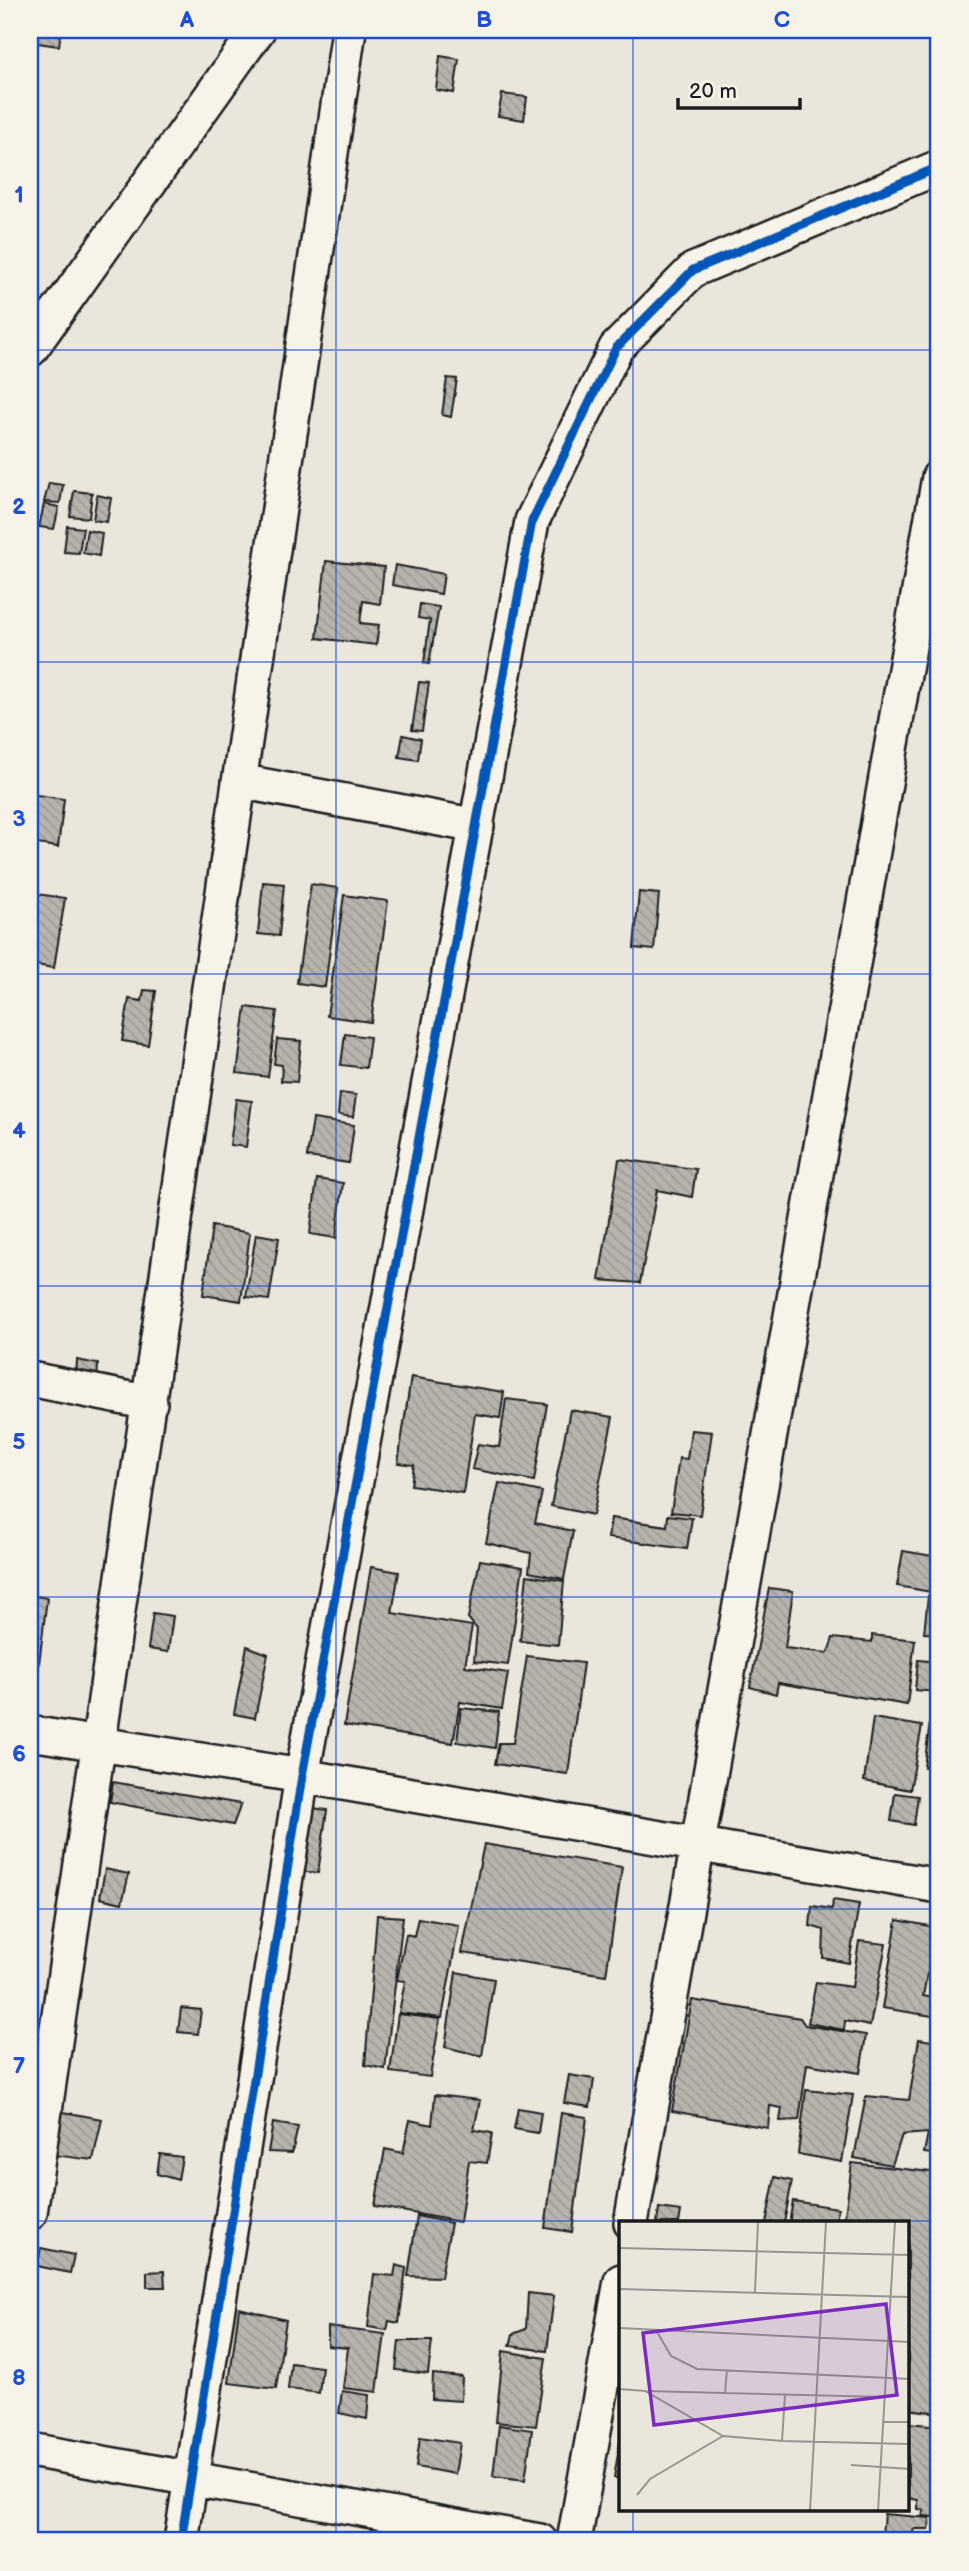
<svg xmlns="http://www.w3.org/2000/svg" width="969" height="2571" font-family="'Balsamiq Sans',sans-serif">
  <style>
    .building { fill: url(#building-back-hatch); stroke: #1c1c1c; stroke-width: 2 }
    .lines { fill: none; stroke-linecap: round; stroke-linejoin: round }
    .minor-casing { stroke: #1c1c1c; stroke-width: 38 }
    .minor { stroke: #f7f3e8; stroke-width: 33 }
    .cycleway-casing { stroke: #f7f3e8; stroke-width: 13 }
    .cycleway { stroke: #0057b8; stroke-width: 9 }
    .grid { fill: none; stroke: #1d4ed8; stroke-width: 2; stroke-opacity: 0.55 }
    .inset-road { fill: none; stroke: #98958f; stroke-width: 2 }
    .view { fill: #7b2cbf; fill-opacity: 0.15; stroke: #7b2cbf; stroke-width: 3.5 }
    .inset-edge { fill: none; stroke: #1c1c1c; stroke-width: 3.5 }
    .neatline { fill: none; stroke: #1d4ed8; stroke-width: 2.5 }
    .grid-label { font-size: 23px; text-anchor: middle; font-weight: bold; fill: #1d4ed8 }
  </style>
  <defs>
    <pattern id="building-back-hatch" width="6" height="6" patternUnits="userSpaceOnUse" patternTransform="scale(1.75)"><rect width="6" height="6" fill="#b6b4ac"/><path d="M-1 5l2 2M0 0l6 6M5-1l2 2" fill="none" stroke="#9c9a93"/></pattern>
  </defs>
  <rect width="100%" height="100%" fill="#eae6dc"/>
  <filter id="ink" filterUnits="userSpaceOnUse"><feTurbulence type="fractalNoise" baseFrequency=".0143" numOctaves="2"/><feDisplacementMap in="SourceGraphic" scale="14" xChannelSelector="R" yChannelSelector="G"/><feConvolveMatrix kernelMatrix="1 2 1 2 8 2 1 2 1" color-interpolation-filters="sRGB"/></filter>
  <g filter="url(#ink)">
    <path class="building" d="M30 30H61L59 46 30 42Z
      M440 56 459 59 454 93 436 90Z
      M502 94 527 97 524 120 498 116Z
      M447 378 457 379 451 417 442 415Z
      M49 483 63 485 60 503 44 502Z
      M74 491 92 493 89 518 70 516Z
      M97 495 111 498 107 522 93 520Z
      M44 504 59 507 54 529 39 527Z
      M67 526 83 528 79 553 64 552Z
      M87 530 102 533 99 556 83 553Z
      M326 561 384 567 380 604 363 601 360 623 379 625 376 645 317 638Z
      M395 565 444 574 441 594 392 585Z
      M420 604 439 607 429 664 424 663 430 620 418 618Z
      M419 682 429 683 422 731 412 730Z
      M403 735 421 739 418 760 399 757Z
      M30 794 64 799 58 847 30 843Z
      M263 882 284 884 279 936 258 934Z
      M311 884 338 888 325 987 297 983Z
      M639 892 659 894 654 950 634 948Z
      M30 893 65 898 54 968 30 964Z
      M344 895 388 901 371 1022 327 1016Z
      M144 990 156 991 148 1045 122 1041 129 999 142 1001Z
      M246 1007 277 1011 268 1077 237 1073Z
      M345 1034 370 1037 366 1068 341 1065Z
      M277 1039 301 1041 297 1082 281 1081 282 1065 274 1064Z
      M340 1093 356 1095 353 1117 338 1115Z
      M236 1099 252 1101 246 1147 230 1145Z
      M313 1119 354 1125 349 1163 307 1157Z
      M619 1159 696 1169 692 1197 657 1190 640 1283 599 1280Z
      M317 1179 343 1183 336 1238 310 1234Z
      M212 1226 250 1233 241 1301 203 1295Z
      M256 1234 279 1238 269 1300 246 1297Z
      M77 1360 98 1364 97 1382 76 1379Z
      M411 1377 504 1392 500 1418 475 1414 463 1493 411 1485 414 1465 398 1463Z
      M506 1399 547 1404 534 1481 472 1469 478 1444 499 1447Z
      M570 1410 613 1417 593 1515 551 1506Z
      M691 1430 712 1432 700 1515 671 1512 679 1458 687 1459Z
      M499 1483 542 1492 535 1523 573 1531 564 1579 529 1572 531 1553 486 1543Z
      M668 1515 692 1518 687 1549 608 1538 611 1518 667 1526Z
      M903 1551 939 1557 937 1593 897 1586Z
      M480 1560 523 1567 508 1665 474 1661 477 1629 468 1618Z
      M371 1567 399 1572 392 1613 472 1626 465 1666 508 1673 502 1709 460 1702 453 1743 344 1725Z
      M527 1575 564 1581 558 1645 520 1641Z
      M769 1588 793 1591 785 1648 828 1653 833 1638 872 1642V1635L915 1640 907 1705 778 1683 776 1694 750 1687Z
      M30 1595 47 1598 38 1672 30 1671Z
      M928 1596 939 1597V1634L924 1633Z
      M153 1613 173 1616 168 1652 148 1649Z
      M247 1646 268 1654 255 1718 234 1714Z
      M527 1656 583 1663 568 1774 495 1764 499 1743H513Z
      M918 1660 939 1662 937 1692 915 1690Z
      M461 1708 499 1712 495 1748 457 1742Z
      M931 1715 939 1716V1769L924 1767Z
      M873 1718 922 1726 910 1790 864 1781Z
      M113 1782 241 1804 233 1825 110 1802Z
      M895 1793 918 1796 914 1825 891 1821Z
      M307 1807 327 1810 318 1873 296 1871Z
      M484 1844 622 1867 606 1975 462 1953Z
      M105 1869 129 1874 122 1903 100 1898Z
      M833 1900 859 1904 849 1963 823 1958 824 1930 810 1926 812 1906 832 1909Z
      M377 1915 403 1917 385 2069 365 2065Z
      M418 1918 459 1925 442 2018 399 2013 405 1981 397 1980 406 1934 414 1936Z
      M897 1920 935 1927 933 1942 939 1943V1976L927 1974 923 1996 939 1999V2017L882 2008Z
      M859 1941 886 1944 870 2026 845 2021 844 2030 808 2023 816 1982 852 1987Z
      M456 1972 494 1979 482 2056 445 2047Z
      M692 2000 800 2018 805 2025 866 2035 860 2073 807 2064 799 2120 780 2121 782 2108 770 2106 768 2128 672 2111Z
      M181 2008 201 2010 198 2034 178 2032Z
      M398 2014 440 2019 430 2077 390 2072Z
      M919 2039 939 2042V2155L924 2153 928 2133 902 2135 892 2165 854 2158 866 2096 909 2100Z
      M569 2075 594 2079 590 2107 564 2103Z
      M806 2090 853 2095 842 2162 798 2154Z
      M435 2095 480 2100 474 2130 492 2133 487 2163 469 2161 460 2222 375 2206 385 2149 403 2153 410 2120 432 2125Z
      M518 2108 541 2112 538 2133 514 2129Z
      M58 2111 102 2119 93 2160 53 2155Z
      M561 2113 587 2117 572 2232 545 2228Z
      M273 2123 298 2127 292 2153 268 2152Z
      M160 2154 182 2157 178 2180 157 2174Z
      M852 2163 939 2173V2413L908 2409V2223H844Z
      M775 2177 792 2181 784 2223H766Z
      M793 2201 838 2208 836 2223H789Z
      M659 2208 681 2211 679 2223H657Z
      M417 2216 451 2223 441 2277 408 2276Z
      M41 2248 74 2255 70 2273 37 2266Z
      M396 2265 406 2268 399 2323 389 2321 387 2330 368 2327 374 2274 394 2276Z
      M164 2271 165 2287H147V2272Z
      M528 2293 554 2296 547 2351 510 2346 513 2334 526 2329Z
      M239 2308 286 2320 276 2389 229 2383Z
      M328 2327 385 2334 377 2392 343 2388 348 2348 328 2346Z
      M399 2341H432L428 2374 396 2370Z
      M503 2351 546 2358 536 2426 496 2422Z
      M291 2363 322 2367 319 2393 288 2389Z
      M433 2374 462 2377 461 2401 432 2399Z
      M342 2391 369 2395 367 2419 339 2413Z
      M908 2423 939 2426V2470L934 2517 923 2516 924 2510 918 2509V2500L908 2498Z
      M499 2425 532 2430 525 2480 493 2476Z
      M621 2435V2479L614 2478Z
      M420 2437 460 2443 455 2474 416 2467Z
      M884 2514 930 2518 929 2529H914L911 2538 882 2535Z"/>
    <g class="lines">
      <defs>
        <path id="minor" d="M30 350 258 30
          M239 781 477 826
          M30 1379 150 1403
          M30 1733 302 1776 939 1886
          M30 2213 349 30
          M631 2223 939 477
          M30 2450 540 2541
          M181 2541 302 1776 532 521 616 348 693 270 939 167
          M574 2541 621 2281"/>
      </defs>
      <use href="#minor" class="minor-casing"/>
      <use href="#minor" class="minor"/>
      <defs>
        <path id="cycleway" d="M181 2541 302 1776 532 521 616 348 693 270 939 167"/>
      </defs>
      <use href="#cycleway" class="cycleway-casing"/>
      <use href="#cycleway" class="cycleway"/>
    </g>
  </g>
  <path class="grid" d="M336 30V2541M633 30V2223M30 350H939M30 662H939M30 974H939M30 1286H939M30 1597H939M30 1909H939M30 2221H939M633 2510V2541"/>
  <g transform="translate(619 2221)">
    <rect width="290" height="290" fill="#eae6dc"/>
    <path class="inset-road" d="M0 27 291 34M0 68 291 76M136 71 139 1M0 107 291 121M37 109 52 135 78 148 291 158M0 168 26 170 104 215 163 220M26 170 266 176M106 172 108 149M166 174 163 220 291 223M265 201H291M232 244 291 248M18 274 31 258 104 215M191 290 207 1M259 290 276 1"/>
    <path class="view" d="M267 83 278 174 35 204 24 112Z"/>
    <rect width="290" height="290" class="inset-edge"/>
  </g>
  <rect width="969" height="2571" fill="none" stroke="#f7f3e8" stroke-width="77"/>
  <path d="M678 98v10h122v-10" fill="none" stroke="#1c1c1c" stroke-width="3.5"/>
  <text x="689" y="98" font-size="21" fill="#1c1c1c" stroke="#f7f3e8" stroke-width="5" paint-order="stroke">20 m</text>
  <rect x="38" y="38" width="892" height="2494" class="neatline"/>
  <g class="grid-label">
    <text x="187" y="27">A</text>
    <text x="484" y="27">B</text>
    <text x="782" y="27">C</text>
    <text x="19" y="202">1</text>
    <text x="19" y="514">2</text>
    <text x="19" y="826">3</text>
    <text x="19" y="1138">4</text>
    <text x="19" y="1449">5</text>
    <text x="19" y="1761">6</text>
    <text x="19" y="2073">7</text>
    <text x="19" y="2385">8</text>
  </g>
</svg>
